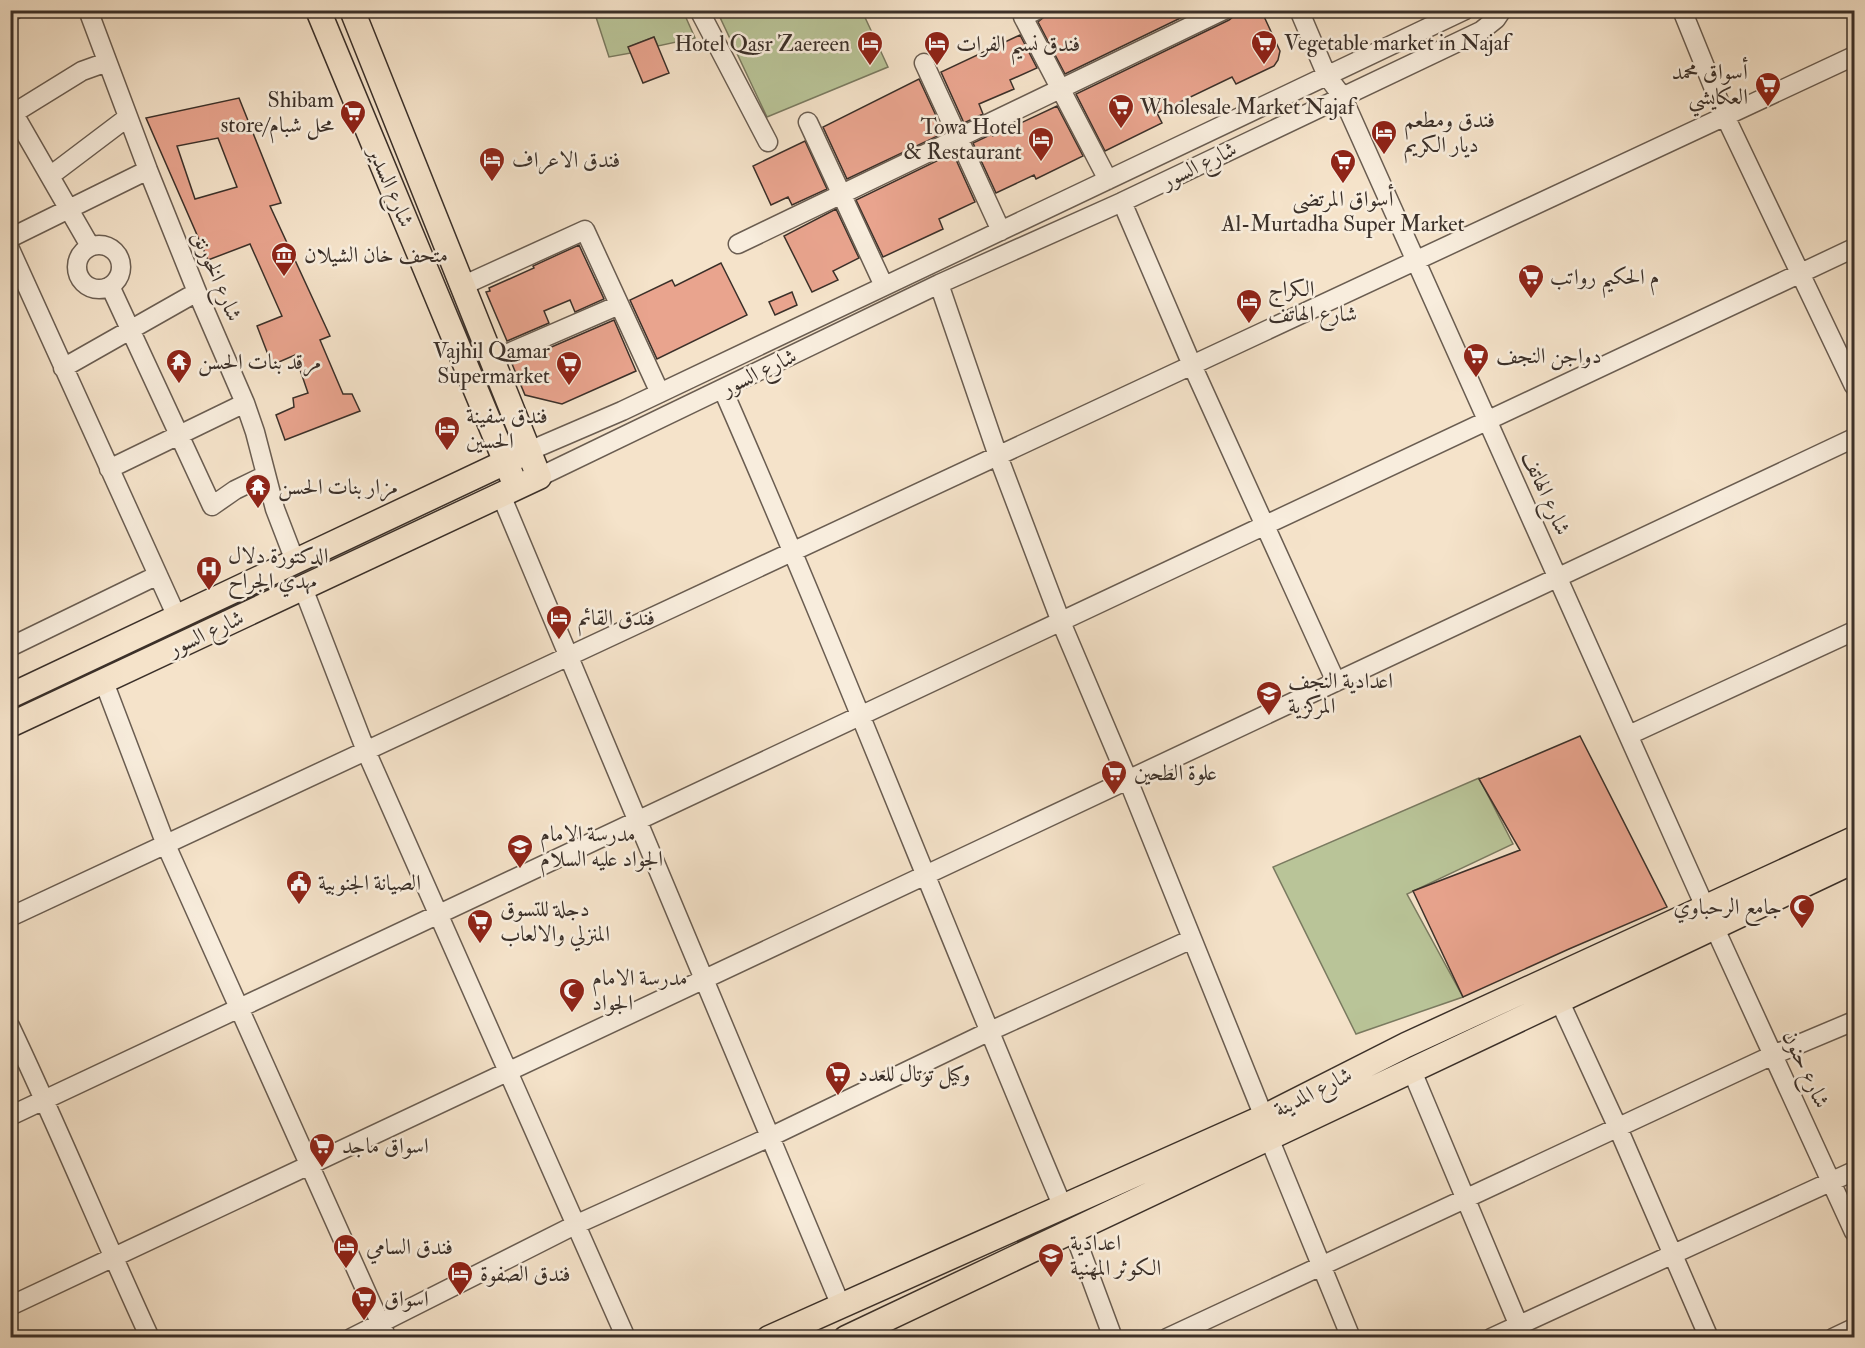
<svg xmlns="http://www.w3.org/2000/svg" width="1865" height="1348" font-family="'IM FELL Double Pica',Amiri,serif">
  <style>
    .green { fill: #b9c498; stroke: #7a7a60; stroke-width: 1.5 }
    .building { fill: #e9a48e; stroke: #3b3029; stroke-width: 1.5; fill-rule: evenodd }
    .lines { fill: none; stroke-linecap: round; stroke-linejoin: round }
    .minor-casing { stroke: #6a5d51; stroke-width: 21 }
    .major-casing { stroke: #3b3029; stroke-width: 27 }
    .minor { stroke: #f8eddd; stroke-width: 18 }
    .major { stroke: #f5e3ca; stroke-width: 24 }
    .labels { text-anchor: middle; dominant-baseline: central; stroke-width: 5; stroke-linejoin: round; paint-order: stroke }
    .poi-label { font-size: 22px; fill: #3b3029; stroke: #f8eddd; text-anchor: start }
    .street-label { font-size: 22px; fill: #3b3029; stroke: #f8eddd }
  </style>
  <rect width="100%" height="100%" fill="#f5e3ca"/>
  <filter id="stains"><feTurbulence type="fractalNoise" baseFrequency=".00333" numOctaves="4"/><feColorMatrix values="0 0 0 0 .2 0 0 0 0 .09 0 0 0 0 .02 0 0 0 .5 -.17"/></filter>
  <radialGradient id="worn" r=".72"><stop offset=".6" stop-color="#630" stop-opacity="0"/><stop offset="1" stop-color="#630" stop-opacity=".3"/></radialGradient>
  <path class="green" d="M594 11H683L695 38 658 46 654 37 629 47 631 53 609 57Z
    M717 11H862L888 67 767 117Z
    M1479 778 1513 844 1407 894 1463 997 1356 1034 1273 867Z"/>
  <path class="building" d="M1052 10H1197L1065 74 1038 22Z
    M1235 10H1261L1280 51 1278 60 1274 66 1236 84 1232 77 1157 113 1162 123 1105 151 1076 94 1229 20 1234 16Z
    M1020 35 1037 68 1010 80 1014 89 979 104 983 114 964 123 941 72Z
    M654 37 669 73 643 83 628 47Z
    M919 79 944 133 847 179 823 127Z
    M239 98 281 203 270 206 330 336 320 340 343 394H352L360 411 285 440 276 415 294 407 293 398 308 393 295 355 272 365 257 326 282 316 250 244 208 260 146 118ZM218 138 237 187 195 199 177 146Z
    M1057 106 1083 156 1036 179 1034 175 996 193 973 143 992 134 993 136Z
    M805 141 827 189 792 205 788 197 771 205 753 166Z
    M953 153 975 202 939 219 943 229 883 257 856 200Z
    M836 209 859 258 833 271 838 280 812 292 784 236Z
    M579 245 604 299 575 312 570 300 544 311 549 323 507 341 486 292 490 291 489 288 534 268 533 266Z
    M721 263 747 315 657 359 630 300 672 280 675 286Z
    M792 292 797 305 775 315 769 302Z
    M614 320 636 371 562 404 525 395 512 364Z
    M1580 736 1667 907 1569 949 1463 997 1413 891 1520 850 1479 779Z"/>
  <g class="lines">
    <defs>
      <path id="minor" d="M88 10 148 170 197 292 245 403 255 432 275 509 295 561
        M699 10 768 142
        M1037 10 1023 17 1108 180
        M1299 10 1327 76 1342 96 1706 909 1854 1232
        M1682 10 1725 116 1854 386
        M10 11 14 10
        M924 63 1001 231
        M10 107 90 246
        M14 113 82 71 107 62
        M808 122 884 286
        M50 176 128 117
        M1122 202 1192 365 1336 682
        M10 238 148 170
        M738 244 1224 10
        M77 267a22 22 0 1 1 44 0a22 22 0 1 1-44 0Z
        M10 249 177 617
        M939 284 998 456 1061 622 1128 780 1264 1117
        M110 286 212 506 235 490 266 475
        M462 286 585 230 660 393
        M492 360 619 305
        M63 368 197 292
        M723 390C841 659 947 934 1062 1205
        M529 451 622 411 1465 10
        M109 469 245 403
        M539 477 939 284 1122 202 1481 31 1496 19 1502 10
        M501 495 841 1306
        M303 588 366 751 626 1338
        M10 647 158 575
        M104 682 166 845 387 1338
        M1629 735 1854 631
        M10 917 1854 56
        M1559 1000 1618 1128 1709 1338
        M10 1026C59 1129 102 1234 150 1338
        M1412 1071 1524 1338
        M10 1116 1854 248
        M1269 1138 1351 1338
        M1073 1230 1113 1338
        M10 1306 1854 438
        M351 1338 575 1225 770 1137 988 1032 1192 939
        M1167 1338 1773 1055 1854 1021
        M1491 1338 1854 1171
        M1833 1338 1854 1328"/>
      <path id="major" d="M318 10 512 477
        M10 696 529 451
        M10 725 539 477 352 10
        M769 1338 1264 1117 1406 1045 1854 839
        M846 1338 1854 861"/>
    </defs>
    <use href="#minor" class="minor-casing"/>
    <use href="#major" class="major-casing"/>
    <use href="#minor" class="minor"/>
    <use href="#major" class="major"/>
  </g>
  <defs>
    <symbol id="supermarket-pin" viewBox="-11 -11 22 30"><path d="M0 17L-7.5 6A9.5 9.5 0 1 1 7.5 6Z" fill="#8f2418" stroke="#f8eddd"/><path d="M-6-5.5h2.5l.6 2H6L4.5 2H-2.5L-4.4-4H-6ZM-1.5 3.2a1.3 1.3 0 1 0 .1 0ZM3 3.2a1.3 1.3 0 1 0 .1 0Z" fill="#fff"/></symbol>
    <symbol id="hotel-pin" viewBox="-11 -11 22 30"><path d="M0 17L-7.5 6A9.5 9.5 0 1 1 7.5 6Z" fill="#8f2418" stroke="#f8eddd"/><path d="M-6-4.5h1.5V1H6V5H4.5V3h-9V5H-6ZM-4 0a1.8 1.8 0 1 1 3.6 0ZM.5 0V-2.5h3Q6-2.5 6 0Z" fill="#fff"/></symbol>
    <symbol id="museum-pin" viewBox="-11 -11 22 30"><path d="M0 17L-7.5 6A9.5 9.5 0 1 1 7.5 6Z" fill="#8f2418" stroke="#f8eddd"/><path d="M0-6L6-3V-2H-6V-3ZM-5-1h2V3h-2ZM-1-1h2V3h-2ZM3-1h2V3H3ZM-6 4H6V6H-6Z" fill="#fff"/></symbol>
    <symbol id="temple-pin" viewBox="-11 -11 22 30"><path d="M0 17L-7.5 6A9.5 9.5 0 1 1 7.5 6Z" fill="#8f2418" stroke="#f8eddd"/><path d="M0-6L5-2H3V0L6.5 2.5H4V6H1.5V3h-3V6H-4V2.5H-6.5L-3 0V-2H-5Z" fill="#fff"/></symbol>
    <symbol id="hospital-pin" viewBox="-11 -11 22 30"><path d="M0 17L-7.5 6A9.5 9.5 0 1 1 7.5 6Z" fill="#8f2418" stroke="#f8eddd"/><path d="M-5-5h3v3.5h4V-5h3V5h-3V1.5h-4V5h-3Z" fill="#fff"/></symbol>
    <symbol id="school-pin" viewBox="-11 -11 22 30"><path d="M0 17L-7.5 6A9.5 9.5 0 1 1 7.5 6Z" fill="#8f2418" stroke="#f8eddd"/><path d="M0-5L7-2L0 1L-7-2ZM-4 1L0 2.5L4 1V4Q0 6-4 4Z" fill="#fff"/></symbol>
    <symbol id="civic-pin" viewBox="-11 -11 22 30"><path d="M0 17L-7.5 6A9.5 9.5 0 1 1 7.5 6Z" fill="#8f2418" stroke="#f8eddd"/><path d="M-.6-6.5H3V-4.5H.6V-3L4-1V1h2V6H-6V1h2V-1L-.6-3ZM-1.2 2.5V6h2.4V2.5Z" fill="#fff"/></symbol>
    <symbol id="mosque-pin" viewBox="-11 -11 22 30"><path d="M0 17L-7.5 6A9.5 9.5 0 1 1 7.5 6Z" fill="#8f2418" stroke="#f8eddd"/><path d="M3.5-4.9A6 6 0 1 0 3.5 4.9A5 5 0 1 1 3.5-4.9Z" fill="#fff"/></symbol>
  </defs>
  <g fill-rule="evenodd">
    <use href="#supermarket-pin" x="1249" y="28" width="30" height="40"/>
    <use href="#hotel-pin" x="855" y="29" width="30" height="40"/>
    <use href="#hotel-pin" x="922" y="29" width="30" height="40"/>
    <use href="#supermarket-pin" x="1753" y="70" width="30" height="40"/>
    <use href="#supermarket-pin" x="1106" y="92" width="30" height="40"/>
    <use href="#supermarket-pin" x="338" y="98" width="30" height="40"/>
    <use href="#hotel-pin" x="1369" y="118" width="30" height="40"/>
    <use href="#hotel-pin" x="1026" y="125" width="30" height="40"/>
    <use href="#hotel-pin" x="477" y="145" width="30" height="40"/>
    <use href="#supermarket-pin" x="1328" y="147" width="30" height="40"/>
    <use href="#museum-pin" x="269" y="240" width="30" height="40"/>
    <use href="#supermarket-pin" x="1516" y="262" width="30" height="40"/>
    <use href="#hotel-pin" x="1234" y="287" width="30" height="40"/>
    <use href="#supermarket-pin" x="1461" y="341" width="30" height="40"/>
    <use href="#temple-pin" x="164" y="347" width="30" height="40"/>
    <use href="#supermarket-pin" x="554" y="349" width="30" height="40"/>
    <use href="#hotel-pin" x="432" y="414" width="30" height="40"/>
    <use href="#temple-pin" x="243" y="472" width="30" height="40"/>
    <use href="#hospital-pin" x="194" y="554" width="30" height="40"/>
    <use href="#hotel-pin" x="544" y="603" width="30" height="40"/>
    <use href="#school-pin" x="1254" y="679" width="30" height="40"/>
    <use href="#supermarket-pin" x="1099" y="758" width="30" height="40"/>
    <use href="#school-pin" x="505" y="832" width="30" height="40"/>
    <use href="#civic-pin" x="284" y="868" width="30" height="40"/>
    <use href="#mosque-pin" x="1787" y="892" width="30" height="40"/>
    <use href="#supermarket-pin" x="465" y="907" width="30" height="40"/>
    <use href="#mosque-pin" x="557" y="976" width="30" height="40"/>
    <use href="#supermarket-pin" x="823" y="1059" width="30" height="40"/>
    <use href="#supermarket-pin" x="307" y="1131" width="30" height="40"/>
    <use href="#hotel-pin" x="331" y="1232" width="30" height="40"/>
    <use href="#school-pin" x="1036" y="1241" width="30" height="40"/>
    <use href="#hotel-pin" x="445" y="1259" width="30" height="40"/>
    <use href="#supermarket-pin" x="349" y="1284" width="30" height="40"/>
  </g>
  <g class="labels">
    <g class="poi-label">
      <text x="1284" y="43">Vegetable market in Najaf</text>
      <text x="850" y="44" text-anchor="end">Hotel Qasr Zaereen</text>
      <text x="956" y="44">فندق نسيم الفرات</text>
      <text x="1748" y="72" text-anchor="end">أسواق محمد<tspan x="1748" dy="25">العكايشي</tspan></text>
      <text x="334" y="100" text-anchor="end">Shibam<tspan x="334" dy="25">store/محل شبام</tspan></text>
      <text x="1140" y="107">Wholesale Market Najaf</text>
      <text x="1404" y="120">فندق ومطعم<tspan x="1404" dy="25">ديار الكريم</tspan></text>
      <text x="1022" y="127" text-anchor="end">Towa Hotel<tspan x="1022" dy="25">&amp; Restaurant</tspan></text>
      <text x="512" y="160">فندق الاعراف</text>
      <text x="1343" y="199" text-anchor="middle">أسواق المرتضى<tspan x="1343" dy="25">Al-Murtadha Super Market</tspan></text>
      <text x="304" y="255">متحف خان الشيلان</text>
      <text x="1550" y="277">م الحكيم رواتب</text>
      <text x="1268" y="289">الكراج<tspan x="1268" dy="25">شارع الهاتف</tspan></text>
      <text x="550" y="351" text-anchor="end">Vajhil Qamar<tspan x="550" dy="25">Supermarket</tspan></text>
      <text x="1496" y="356">دواجن النجف</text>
      <text x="198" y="362">مرقد بنات الحسن</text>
      <text x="466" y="416">فندق سفينة<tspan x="466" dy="25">الحسين</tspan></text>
      <text x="278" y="487">مزار بنات الحسن</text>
      <text x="228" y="556">الدكتورة دلال<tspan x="228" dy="25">مهدي الجراح</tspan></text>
      <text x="578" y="618">فندق القائم</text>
      <text x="1288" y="681">اعدادية النجف<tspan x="1288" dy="25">المركزية</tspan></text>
      <text x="1134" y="773">علوة الطحين</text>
      <text x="540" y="834">مدرسة الامام<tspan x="540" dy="25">الجواد عليه السلام</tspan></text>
      <text x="318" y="883">الصيانة الجنوبية</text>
      <text x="1782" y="907" text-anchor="end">جامع الرحباوي</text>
      <text x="500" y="909">دجلة للتسوق<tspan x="500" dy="25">المنزلي والالعاب</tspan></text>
      <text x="592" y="978">مدرسة الامام<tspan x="592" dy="25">الجواد</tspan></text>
      <text x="858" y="1074">وكيل توتال للعدد</text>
      <text x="342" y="1146">اسواق ماجد</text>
      <text x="1070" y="1243">اعدادية<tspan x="1070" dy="25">الكوثر المهنية</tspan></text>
      <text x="366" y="1247">فندق السامي</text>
      <text x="480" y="1274">فندق الصفوة</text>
      <text x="384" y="1299">اسواق</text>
    </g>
    <g class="street-label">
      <text transform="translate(1199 165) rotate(-26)">شارع السور</text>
      <text transform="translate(391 187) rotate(67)">شارع السدير</text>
      <text transform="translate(217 276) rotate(67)">شارع الخورنق</text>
      <text transform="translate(759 372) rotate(-26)">شارع السور</text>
      <text transform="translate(1546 493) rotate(66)">شارع الهاتف</text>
      <text transform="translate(206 633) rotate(-25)">شارع السور</text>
      <text transform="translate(1806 1069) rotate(65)">شارع حنون</text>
      <text transform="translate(1313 1092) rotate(-27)">شارع المدينة</text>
    </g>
  </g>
  <rect width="1865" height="1348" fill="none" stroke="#f5e3ca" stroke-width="36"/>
  <rect x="12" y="12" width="1841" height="1324" fill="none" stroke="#3b3029" stroke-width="3"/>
  <rect x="18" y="18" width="1829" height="1312" fill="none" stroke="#3b3029" stroke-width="1.5"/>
  <rect width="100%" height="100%" filter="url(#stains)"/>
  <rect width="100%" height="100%" fill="url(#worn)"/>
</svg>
